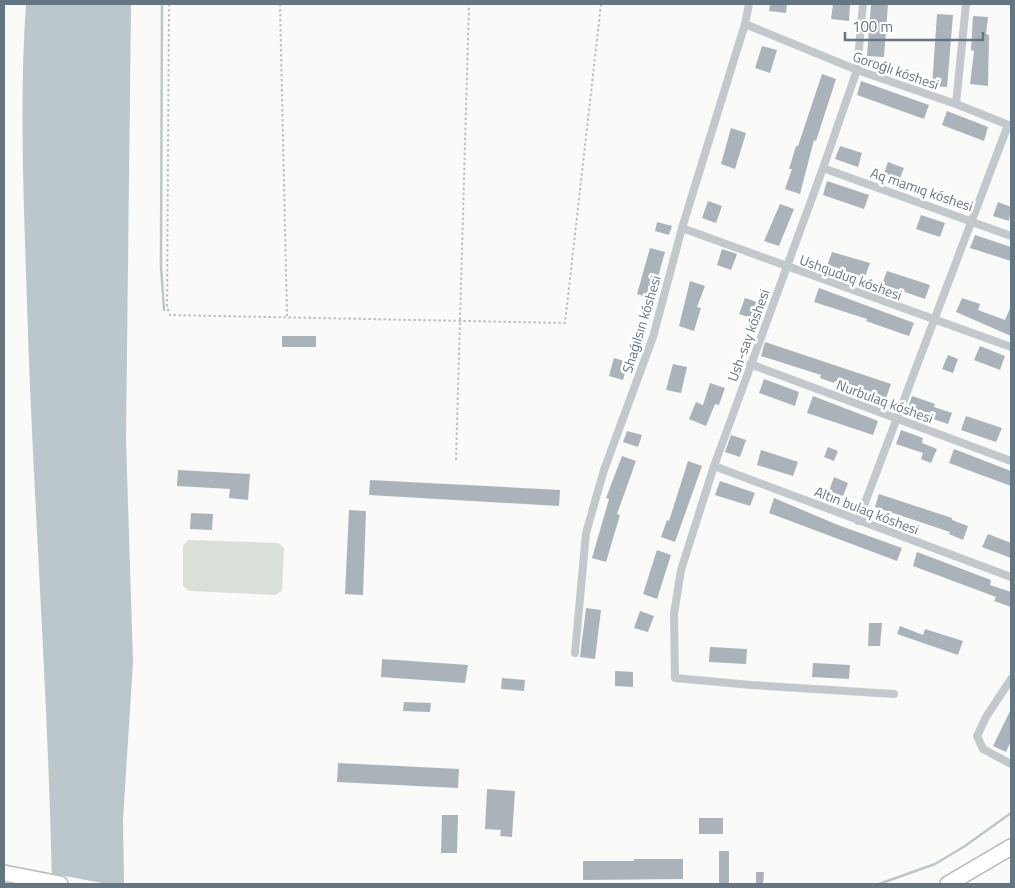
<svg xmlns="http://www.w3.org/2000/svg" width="1015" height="888" font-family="'Titillium Web',sans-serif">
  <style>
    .green { fill: #dadfd7 }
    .water { fill: #bbc7cb }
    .pier { fill: #fafaf8 }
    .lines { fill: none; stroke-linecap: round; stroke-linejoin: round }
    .stream { stroke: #bbc7cb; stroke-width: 2.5 }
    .building { fill: #aab3b9 }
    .highway-casing { stroke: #b4b9bd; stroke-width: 18 }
    .path { stroke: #bbbfc2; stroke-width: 2; stroke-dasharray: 2.5 2.5; stroke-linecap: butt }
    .street { stroke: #c3c8cc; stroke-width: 8 }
    .highway { stroke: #fff; stroke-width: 15 }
    .labels { text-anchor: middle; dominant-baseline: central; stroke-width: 5; stroke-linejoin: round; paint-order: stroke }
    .street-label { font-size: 14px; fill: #657683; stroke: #fff }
  </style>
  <rect width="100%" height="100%" fill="#fafaf8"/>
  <path class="green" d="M188 540 278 543 284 548 282 591 275 595 189 591 183 586V546Z"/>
  <path class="water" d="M26 4H131L126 440 133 662 123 820 124 884H52C48 691 33 498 27 305 24 205 19 103 26 4Z"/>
  <path class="pier" d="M49 873 107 884H49Z"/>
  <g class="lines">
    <path class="stream" d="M162 4 161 266 164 310
      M879 884 935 864 965 846 1011 813"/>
  </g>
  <path class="building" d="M770 4H787L786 13 769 11Z
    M833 4H850L849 21 831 19Z
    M871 4H888L884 57 867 56Z
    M937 14 953 15 947 87 932 86Z
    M973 16 988 17 986 34 989 35 988 86 970 84 974 51 971 50Z
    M762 46 777 50 770 73 755 68Z
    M822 74 836 79 816 141 814 140 800 194 785 189 792 169H789L796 146H798Z
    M861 81 929 105 924 119 857 95Z
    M947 111 988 127 984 141 942 125Z
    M731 128 746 133 735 169 721 164Z
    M840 146 862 153 858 167 835 159Z
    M888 162 904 168 899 181 883 176Z
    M827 181 869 195 864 209 823 195Z
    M708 201 722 206 716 223 702 218Z
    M998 202 1011 207 1009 221 993 216Z
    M780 204 794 209 779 246 764 241Z
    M921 215 945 223 940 237 916 229Z
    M657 222 672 226 669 235 655 231Z
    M975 235 1011 247V261L970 248Z
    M650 248 665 252 652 299 637 294Z
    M722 249 737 254 731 270 717 265Z
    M832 252 870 263 865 277 827 266Z
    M887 271 930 285 925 299 882 284Z
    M690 281 705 286 697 307 701 308 694 331 679 326Z
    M819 288 914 323 909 336 866 321 867 319 814 302Z
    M745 298 760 303 754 319 739 314Z
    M962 298 980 304 978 310 1005 320 1011 306V336L956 312Z
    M282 336H316V347H282Z
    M765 342 891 384 885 401 871 396 872 393 835 381 834 383 820 378 821 375 761 356Z
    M980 346 1005 356 1000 370 974 360Z
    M948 355 958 359 953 373 942 369Z
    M614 358 628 362 623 380 609 376Z
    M673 364 687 367 681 393 666 390Z
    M764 379 799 392 795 406 759 393Z
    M710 383 725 388 719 405 715 404 706 426 689 419 696 402 703 405Z
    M813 396 878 421 873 435 807 413Z
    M912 396 935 404 934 407 952 413 948 424 907 410Z
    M966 416 1002 428 996 442 961 430Z
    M901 430 923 438 922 443 937 449 931 463 921 459 923 453 896 444Z
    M627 431 642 435 638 447 623 442Z
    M731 435 746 440 740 457 725 452Z
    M828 447 838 451 834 461 824 457Z
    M954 449 1011 471V486L949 463Z
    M761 450 798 462 793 476 757 465Z
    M622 456 636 461 617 514 620 515 606 562 592 558 609 499 606 498Z
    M688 461 702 466 675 542 661 537 667 520 669 521Z
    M178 470 250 474 248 500 229 498 230 489 177 486Z
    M834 477 848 483 843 496 829 491Z
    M370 480 560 490 559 506 369 495Z
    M720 481 755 493 750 506 715 495Z
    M879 494 952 518V520L968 526 963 540 949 534 950 532 875 507Z
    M774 498 838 525 902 548 897 561 769 513Z
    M349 510 366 511 363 595 345 594Z
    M191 513 213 514 212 530 190 529Z
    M988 534 1011 543V558L982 547Z
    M657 550 671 555 657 599 643 594Z
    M917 552 991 580 990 585 1011 592V607L994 601 996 597 913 566Z
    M586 608 601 610 595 659 580 657Z
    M640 611 654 616 648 632 634 628Z
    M869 623H882L880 646H868Z
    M900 626 923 635 925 629 963 641 958 655 897 634Z
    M710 647 747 649 746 664 709 662Z
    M382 659 468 665 465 683 381 677Z
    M813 663 850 665 849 679 812 677Z
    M615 671 633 672V687L615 686Z
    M502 678 525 680 524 691 501 689Z
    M404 702 431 703 430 712 403 711Z
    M1011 709V741L1006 752 993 746Z
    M338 763 459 769 458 788 337 782Z
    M487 789 515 791 512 837 500 836 501 830 485 829Z
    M442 815H458L457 853H441Z
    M699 818H723V834H699Z
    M719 851H729V884H719Z
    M634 859H683V879L583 880V861H634Z
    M756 872H764L763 884H756Z"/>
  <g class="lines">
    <defs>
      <path id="highway" d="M4 873 60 884
        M948 884 1011 847"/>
    </defs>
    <use href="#highway" class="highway-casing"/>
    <path class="path" d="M169 4 167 307 170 315 565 323 601 4
      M280 4 287 316
      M456 460 469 4"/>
    <path class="street" d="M863 4 857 70 823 168 714 466 681 570 674 614 675 678 751 685 894 694
      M745 24 857 70 956 104 1011 126
      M956 104 966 4
      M823 168 1011 236
      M682 228 1011 347
      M750 364 1011 461
      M714 466 1011 577
      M858 521 1008 125
      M575 653 586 533 604 470 653 337 682 228 745 24 749 4
      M1011 679 986 717 977 736 983 749 1011 764"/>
    <use href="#highway" class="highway"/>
  </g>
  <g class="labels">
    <g class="street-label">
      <text transform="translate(896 70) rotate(19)">Goroǵlı kóshesi</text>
      <text transform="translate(922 189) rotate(19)">Aq mamıq kóshesi</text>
      <text transform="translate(851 277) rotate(20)">Ushquduq kóshesi</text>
      <text transform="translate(641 324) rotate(-73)">Shaǵılsın kóshesi</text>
      <text transform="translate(748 335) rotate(-70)">Ush-say kóshesi</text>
      <text transform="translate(885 401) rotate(20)">Nurbulaq kóshesi</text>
      <text transform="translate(867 510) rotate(21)">Altın bulaq kóshesi</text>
    </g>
  </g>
  <rect width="1015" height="888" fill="none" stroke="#657683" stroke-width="10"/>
  <path d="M845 32v8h138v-8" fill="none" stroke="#657683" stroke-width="2.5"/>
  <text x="852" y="32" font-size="15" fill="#657683" stroke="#ffffff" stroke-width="4" paint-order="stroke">100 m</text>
</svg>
